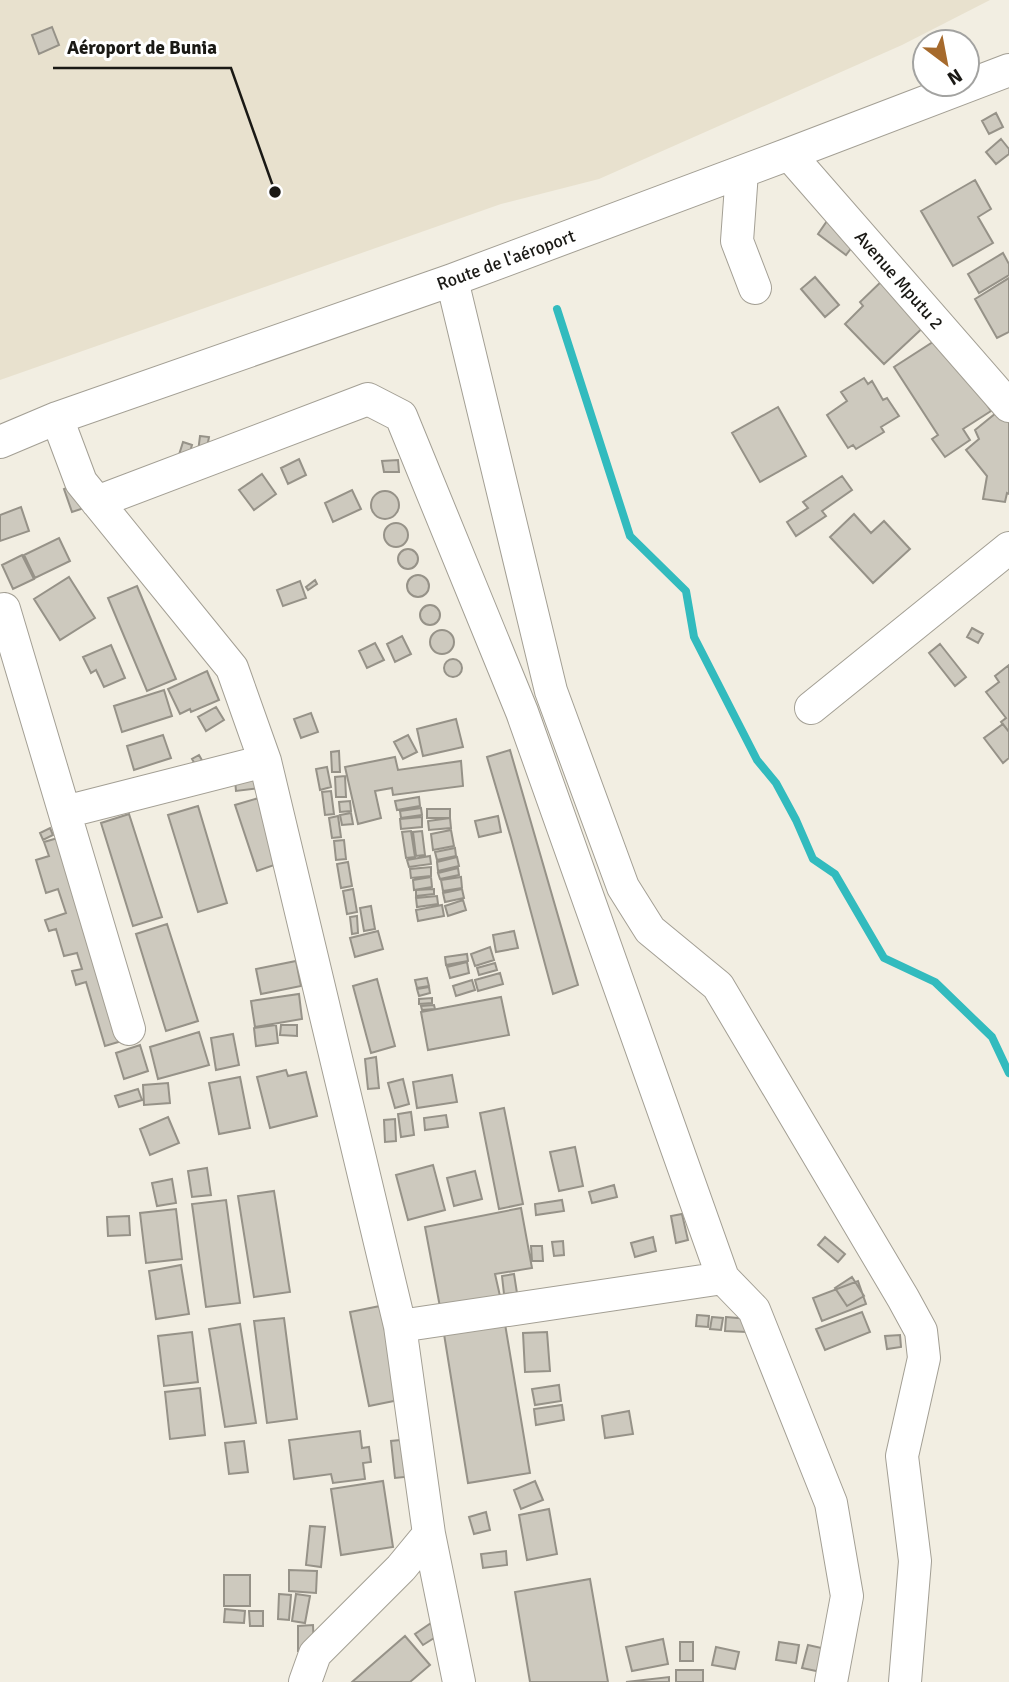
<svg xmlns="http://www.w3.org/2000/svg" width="1009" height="1682" font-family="Signika,sans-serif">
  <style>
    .built { fill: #e8e1ce }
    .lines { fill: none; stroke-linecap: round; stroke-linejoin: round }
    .stream { stroke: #32bbbe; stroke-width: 8 }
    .building { fill: #cdc9be; stroke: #969288; stroke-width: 2 }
    .minor-casing { stroke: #a39f94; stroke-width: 34 }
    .minor { stroke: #fff; stroke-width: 32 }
    .labels { text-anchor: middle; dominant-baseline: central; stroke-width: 6; stroke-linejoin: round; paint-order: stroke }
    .street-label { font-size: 18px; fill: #1a1915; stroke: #fff }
    .leader { fill: none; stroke: #1a1915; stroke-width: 2.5 }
    .callout-dot { fill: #1a1915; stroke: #fff; stroke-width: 2.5 }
    .callout-label { font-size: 19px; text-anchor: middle; font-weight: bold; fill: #1a1915; stroke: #fff; stroke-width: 6; stroke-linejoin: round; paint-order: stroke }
  </style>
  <rect width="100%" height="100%" fill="#f2eee2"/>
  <path class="built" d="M0 0H990L902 45 599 179 501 204 0 380Z"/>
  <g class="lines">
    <path class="stream" d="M557 309 630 536 686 591 694 637 757 760 776 783 796 820 813 859 835 874 884 958 935 982 992 1037 1009 1073"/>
  </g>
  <path class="building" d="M52 27 59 45 39 54 32 35Z
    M996 113 1003 127 989 134 982 121Z
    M1001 139 1009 149V154L996 164 986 152Z
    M975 180 991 209 978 217 993 243 953 266 921 211Z
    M827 221 856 242 846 255 818 234Z
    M1003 253 1009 264V275L979 293 968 274Z
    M815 277 839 305 825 317 801 289Z
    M885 278 928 323 884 364 845 324 863 306 860 302Z
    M1009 278V332L997 338 975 299Z
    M936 340 953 352 991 411 963 429 970 440 945 457 932 439 938 435 894 367Z
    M864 378 868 384 872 381 883 400 887 398 899 416 881 427 884 432 856 449 853 445 848 448 827 415 847 401 841 392Z
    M778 407 806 456 760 482 732 433Z
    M1001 409 1009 419V494L1007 493 1005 502 983 499 987 476 966 450 979 439 975 430Z
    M200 436 209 437 206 453 198 452Z
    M183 442 192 445 187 462 178 458Z
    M299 459 306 475 288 484 281 468Z
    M398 460 399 472H384L382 461Z
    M262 474 276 494 254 510 239 490Z
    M842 476 852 490 822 511 826 516 796 536 787 522 808 508 803 502Z
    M78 483 87 507 72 512 64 489Z
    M352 490 361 509 333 522 325 503Z
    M371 505a14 14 0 1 1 28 0a14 14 0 1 1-28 0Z
    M21 507 29 531 0 541V515Z
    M854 514 871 533 884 521 910 549 873 583 830 537Z
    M384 535a12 12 0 1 1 24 0a12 12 0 1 1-24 0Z
    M59 538 70 561 35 578 24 555Z
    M398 559a10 10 0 1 1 20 0a10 10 0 1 1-20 0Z
    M22 555 34 579 13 589 2 565Z
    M407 586a11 11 0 1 1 22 0a11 11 0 1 1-22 0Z
    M69 577 95 618 60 640 34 599Z
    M315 580 317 584 308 590 306 587Z
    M300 581 306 598 283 606 277 590Z
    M137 586 176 679 147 691 108 598Z
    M420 615a10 10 0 1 1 20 0a10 10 0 1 1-20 0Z
    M972 628 983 634 978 643 967 637Z
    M430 642a12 12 0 1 1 24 0a12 12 0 1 1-24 0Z
    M402 636 411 654 395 662 387 644Z
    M375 643 384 660 367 668 359 651Z
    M940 644 966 677 955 686 929 653Z
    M111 645 125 678 104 687 96 670 91 673 83 657Z
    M444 668a9 9 0 1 1 18 0a9 9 0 1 1-18 0Z
    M1009 665V732L1001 722 1006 718 986 692 999 682 995 676Z
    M207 671 219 700 191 712 190 709 180 714 168 689Z
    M164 690 172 716 122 732 114 706Z
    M216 707 224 720 206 731 198 717Z
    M311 713 318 732 301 738 294 719Z
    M456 719 463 747 423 756 417 729Z
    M1003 724 1009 732V758L1003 763 984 738Z
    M163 735 171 758 134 770 127 746Z
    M408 735 417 752 403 759 394 742Z
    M510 750 578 985 553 994 511 838 487 757Z
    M339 751 340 772H332L331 752Z
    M199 755 208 771 201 775 192 759Z
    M395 757 398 770 461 761 463 786 393 795 392 788 375 791 381 818 358 824 345 767Z
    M327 767 331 787 320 790 316 769Z
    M345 776 346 797H336L335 777Z
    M260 777 261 788 236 791 235 780Z
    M331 791 334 814 325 815 322 792Z
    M262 797 283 862 257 871 235 805Z
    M419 797 420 806 397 810 395 801Z
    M350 801 351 811 340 812 339 802Z
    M198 806 227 903 198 912 168 815Z
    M421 808 422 815 401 818 400 811Z
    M427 809H450V818H427Z
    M351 813 353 824 342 825 340 815Z
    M129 814 162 917 133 926 101 823Z
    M338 816 341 837 332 838 329 818Z
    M498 816 501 832 479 837 475 821Z
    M422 817V827L401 829 400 819Z
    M450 818 451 828 429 830 428 821Z
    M50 828 53 835 43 840 40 833Z
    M451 830 454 846 433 850 431 834Z
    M411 831 415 857 406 858 402 832Z
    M422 831 425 855 416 856 413 832Z
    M75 833 135 1037 105 1046 86 982 76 985 72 971 82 969 77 953 64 956 56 929 49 931 45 920 66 913 58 889 46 893 36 860 49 856 44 842Z
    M344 840 346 859 336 860 334 841Z
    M455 848 456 856 437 860 435 852Z
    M430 856 431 864 409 867 407 860Z
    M457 857 459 866 438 871 437 862Z
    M348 862 352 886 341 888 337 864Z
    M431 867V876L411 878 410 869Z
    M458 868 459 875 440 879 438 873Z
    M431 877 432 887 414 890 413 880Z
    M461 877 462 888 443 891 441 880Z
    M353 889 357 912 347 914 343 891Z
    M434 889V894L416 896V890Z
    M462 889 464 898 445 902 443 893Z
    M437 896 438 904 417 907 416 898Z
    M463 900 466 910 448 916 445 906Z
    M442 905 444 916 418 921 416 910Z
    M371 906 375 929 364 931 360 908Z
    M357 916 358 933 352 934 350 917Z
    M167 924 198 1021 166 1031 136 934Z
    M378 931 383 949 355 957 350 938Z
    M514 931 518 948 496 952 493 935Z
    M490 947 494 960 475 966 471 954Z
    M467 954 468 961 446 965 445 957Z
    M296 961 301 986 261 994 256 969Z
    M467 962 469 973 450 978 447 967Z
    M495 963 497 970 479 975 477 968Z
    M500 973 503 984 478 991 475 980Z
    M427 978 429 986 417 988 415 980Z
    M377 979 395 1046 371 1053 353 986Z
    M472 980 475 990 456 996 453 986Z
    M429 987 430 993 419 996 417 989Z
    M299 994 302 1019 255 1027 251 1001Z
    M501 997 509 1035 428 1050 421 1012Z
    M432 998V1003L419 1004V999Z
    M434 1005 435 1009 422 1010 421 1006Z
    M276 1025 278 1043 256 1046 254 1028Z
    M281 1025H297V1036L280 1035Z
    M199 1032 209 1065 158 1079 150 1047Z
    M233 1034 239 1065 216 1070 211 1038Z
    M140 1045 148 1071 124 1079 116 1053Z
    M376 1057 379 1088 368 1089 365 1059Z
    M286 1070 288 1076 306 1072 317 1116 270 1128 257 1077Z
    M452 1075 457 1102 417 1108 413 1082Z
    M240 1077 250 1128 219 1134 209 1083Z
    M403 1079 409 1104 395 1108 388 1083Z
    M168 1083 170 1103 144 1105 143 1085Z
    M138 1089 142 1100 119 1107 115 1096Z
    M504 1108 523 1204 499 1209 480 1113Z
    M411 1112 414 1135 401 1137 398 1114Z
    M446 1115 448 1127 425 1130 424 1118Z
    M168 1117 179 1143 150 1155 140 1129Z
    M395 1119 396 1141 385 1142 384 1120Z
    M575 1147 583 1186 559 1191 550 1152Z
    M433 1165 445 1210 408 1220 396 1175Z
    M207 1168 211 1195 192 1197 188 1171Z
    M475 1171 482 1199 454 1206 447 1178Z
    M172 1179 176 1203 157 1206 152 1183Z
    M614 1185 617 1197 592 1203 589 1192Z
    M274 1191 290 1292 254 1297 238 1196Z
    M226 1200 240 1303 206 1307 192 1204Z
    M562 1200 564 1211 536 1215 535 1204Z
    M521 1208 532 1268 495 1274 500 1296 440 1307 425 1227Z
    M176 1209 182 1259 146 1263 140 1213Z
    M682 1214 688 1240 676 1243 671 1216Z
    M129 1216 130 1235 108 1236 107 1217Z
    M653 1237 656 1251 635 1257 631 1243Z
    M825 1237 845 1254 838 1262 818 1245Z
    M563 1241 564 1255 554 1256 552 1242Z
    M531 1246H542L543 1261H532Z
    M181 1265 189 1314 156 1319 149 1271Z
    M514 1274 517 1293 504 1294 502 1276Z
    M852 1277 864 1296 847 1306 835 1288Z
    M858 1281 866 1304 822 1321 813 1298Z
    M380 1306 399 1400 369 1406 350 1312Z
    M862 1312 870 1332 825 1350 816 1329Z
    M697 1315 709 1316 708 1327 696 1326Z
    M712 1317 723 1318 721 1330 710 1329Z
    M726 1317 749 1319 747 1332 725 1331Z
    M284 1318 297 1419 267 1423 254 1321Z
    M240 1324 256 1423 225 1427 209 1329Z
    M505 1324 530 1473 468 1483 444 1334Z
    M192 1332 198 1382 164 1386 158 1336Z
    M547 1332 550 1371 525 1372 523 1333Z
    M900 1335 901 1347 887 1349 885 1336Z
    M559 1385 561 1401 535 1405 532 1389Z
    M200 1388 205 1435 170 1439 165 1392Z
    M562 1405 564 1420 536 1425 534 1409Z
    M629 1411 633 1434 605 1438 602 1416Z
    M360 1431 362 1448 369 1447 371 1462 363 1463 365 1479 333 1483 331 1474 294 1479 289 1440Z
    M420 1438 423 1475 395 1478 391 1441Z
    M244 1441 248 1472 229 1474 225 1443Z
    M383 1481 393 1547 341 1555 331 1489Z
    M535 1481 543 1500 521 1509 514 1490Z
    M549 1509 557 1554 527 1560 519 1515Z
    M486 1512 490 1530 474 1534 469 1517Z
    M310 1526 325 1527 321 1567 306 1565Z
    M506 1551 507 1565 483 1568 481 1554Z
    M289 1570 317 1571 316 1593 289 1591Z
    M224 1575H250V1606H224Z
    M590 1579 608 1682H530L515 1592Z
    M279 1594 291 1595 289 1620 278 1619Z
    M296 1594 310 1596 305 1623 292 1621Z
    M225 1609 245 1611 244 1623 224 1622Z
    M249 1611H263V1626H250Z
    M434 1621 442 1633 423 1645 415 1634Z
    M313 1625 314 1650 298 1651V1626Z
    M405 1636 430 1665 410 1682H352Z
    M663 1639 668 1664 632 1671 626 1647Z
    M680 1642H693V1661H680Z
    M779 1642 799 1645 796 1663 776 1660Z
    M808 1645 826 1649 821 1672 802 1668Z
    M716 1647 739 1652 735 1669 712 1665Z
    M676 1670H703V1682H676Z
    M669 1677V1682H626Z"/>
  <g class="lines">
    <defs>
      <path id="minor" d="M789 154 1009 406
        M742 172 737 241 755 288
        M452 280 551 691 623 887 650 930 718 986 903 1298 921 1331 924 1358 902 1456 915 1561 905 1682
        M57 418 81 482 232 668 265 761 400 1326 429 1534 401 1568 315 1654 305 1682
        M0 442 57 418 452 280 789 154 1009 70
        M97 502 368 399 401 416 522 712 723 1278 754 1310 831 1503 847 1596 831 1682
        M4 609 129 1029
        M811 708 1009 548
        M65 812 265 761
        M400 1326 723 1278
        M429 1534 459 1682"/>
    </defs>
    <use href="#minor" class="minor-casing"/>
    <use href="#minor" class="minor"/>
  </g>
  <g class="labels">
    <g class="street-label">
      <text transform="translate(506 260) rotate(-20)">Route de l'aéroport</text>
      <text transform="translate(899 280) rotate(49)">Avenue Mputu 2</text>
    </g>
  </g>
  <path class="leader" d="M275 192L231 68H53"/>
  <circle class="callout-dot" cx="275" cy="192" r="7"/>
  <g class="callout-label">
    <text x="142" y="54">Aéroport de Bunia</text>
  </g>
  <g transform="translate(946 63) rotate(148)"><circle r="33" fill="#ffffff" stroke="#a3a3a1" stroke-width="2"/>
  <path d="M0-5L12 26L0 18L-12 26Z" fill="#a66a2c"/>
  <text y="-10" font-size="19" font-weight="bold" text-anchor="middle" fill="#1a1915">N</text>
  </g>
</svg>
